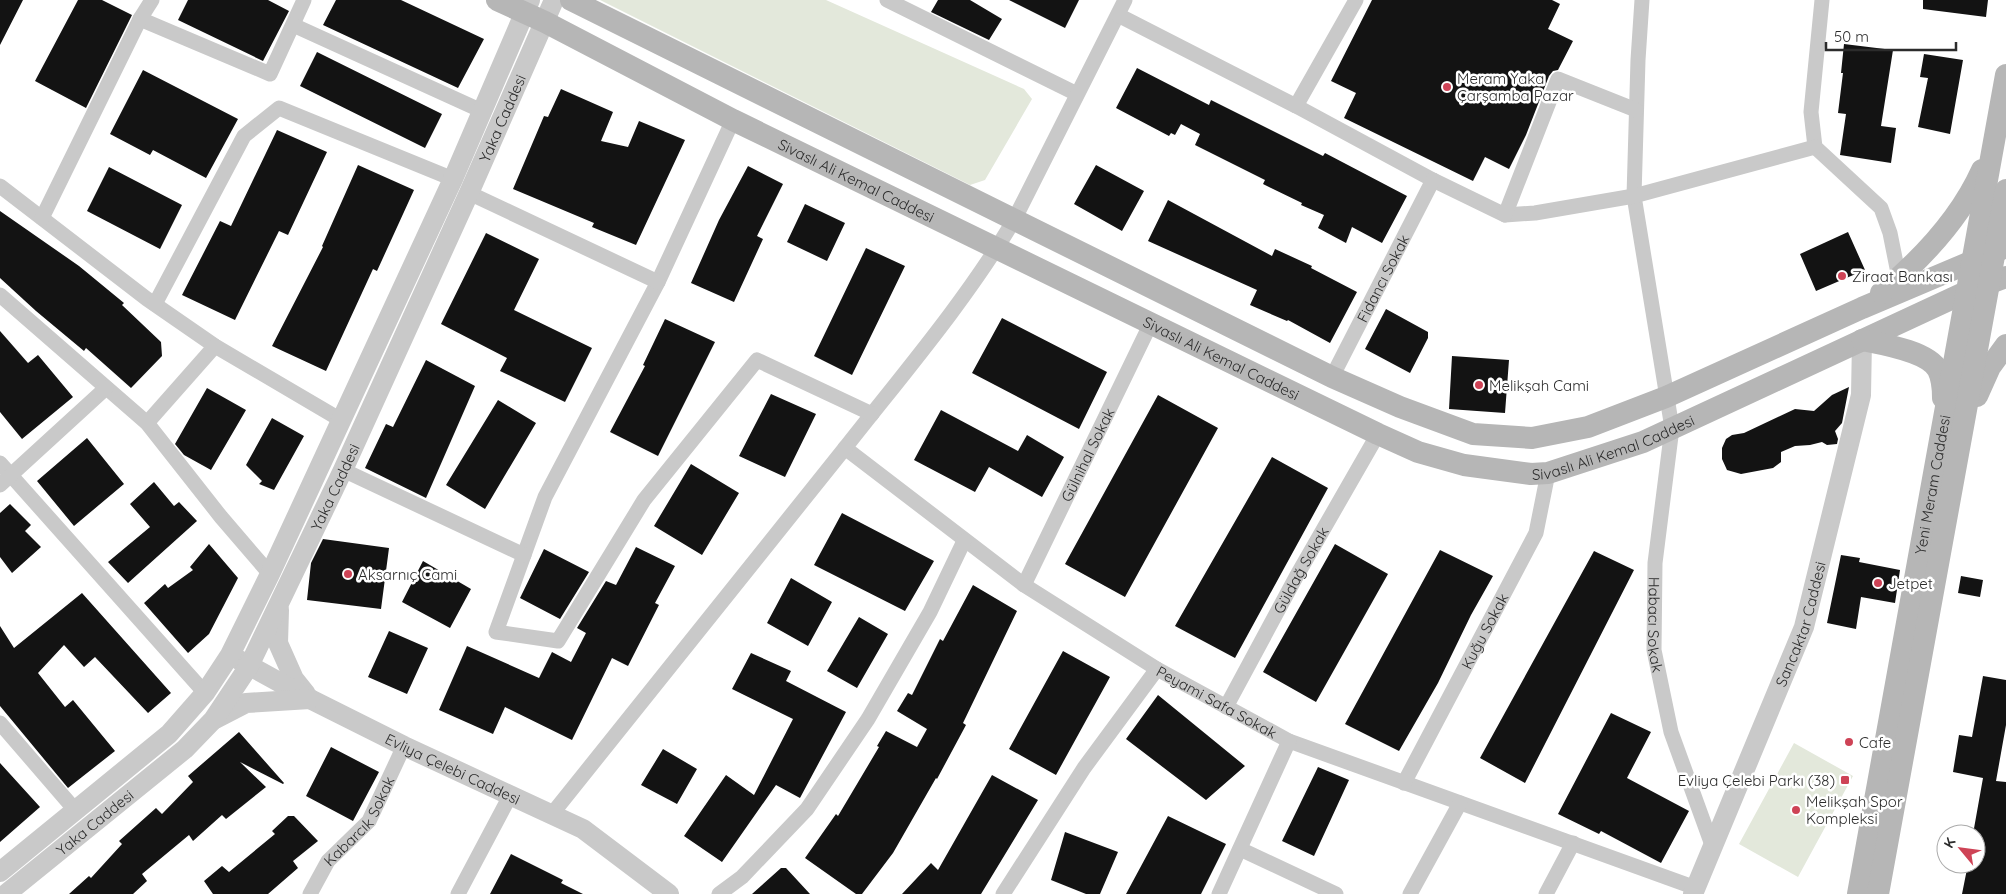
<svg xmlns="http://www.w3.org/2000/svg" width="2006" height="894" font-family="Quicksand,sans-serif">
  <style>
    .green { fill: #e3e8db }
    .building { fill: #131313 }
    .lines { fill: none; stroke-linecap: round; stroke-linejoin: round }
    .minor { stroke: #c9c9c9; stroke-width: 15 }
    .tertiary { stroke: #c9c9c9; stroke-width: 20 }
    .secondary { stroke: #b6b6b6; stroke-width: 22 }
    .poi-dot { fill: #ce4356; stroke: #fff; stroke-width: 2 }
    .labels { text-anchor: middle; dominant-baseline: central; stroke-width: 5; stroke-linejoin: round; paint-order: stroke }
    .poi-label { font-size: 15px; fill: #2c2c2c; stroke: #fff; text-anchor: start }
    .street-label { font-size: 15px; fill: #2c2c2c; stroke: #fff }
  </style>
  <rect width="100%" height="100%" fill="#fff"/>
  <path class="green" d="M600 0H826L1024 89 1032 99 985 180 970 185Z
    M1794 743 1853 776 1798 877 1739 844Z"/>
  <path class="building" d="M0 0H23L0 45Z
    M78 0H102L132 15 86 108 35 81Z
    M188 0H268L289 11 263 61 178 20Z
    M336 0H401L484 39 458 88 323 25Z
    M938 0H970L1002 19 989 40 931 12Z
    M1009 0H1079L1065 28Z
    M1372 0H1552L1560 4 1548 29 1573 41 1558 70 1553 71 1549 76 1526 135 1509 169 1485 157 1473 181 1344 118 1356 93 1331 81Z
    M1923 0H1988L1986 17 1923 9Z
    M1844 44 1893 50 1881 126 1896 128 1891 163 1840 155 1846 114 1838 113 1843 73H1841Z
    M317 52 442 114 425 148 300 86Z
    M1924 54 1963 60 1950 134 1918 127 1928 78 1920 77Z
    M1137 68 1209 105 1211 100 1323 156 1325 153 1407 196 1382 243 1352 227 1346 243 1318 228 1324 215 1301 205 1302 203 1263 184 1265 180 1195 145 1200 134 1181 124 1175 135 1171 133 1169 136 1116 108Z
    M143 70 238 119 206 178 153 150 150 155 110 134Z
    M561 89 613 112 601 141 628 147 639 121 685 140 636 245 592 227 594 223 513 189 544 116 548 117Z
    M277 130 327 152 288 235 279 231 235 320 182 295 220 221 231 226Z
    M358 165 414 190 377 271 373 269 326 371 272 346 323 247 322 246Z
    M1096 165 1144 191 1122 231 1074 204Z
    M748 166 783 184 757 236 763 239 734 302 691 283 719 220Z
    M109 167 182 205 160 249 87 211Z
    M1168 200 1272 256 1275 249 1312 266 1311 268 1357 292 1330 343 1288 320 1287 321 1250 305 1257 290 1148 241Z
    M805 204 845 223 827 261 787 242Z
    M0 211 79 266 124 303 122 305 161 342 162 356 131 388 86 348 84 351 36 311 0 278Z
    M1848 232 1865 270 1816 291 1800 254Z
    M486 233 539 259 514 310 592 348 565 402 500 371 507 358 441 324Z
    M866 248 905 266 852 375 814 356Z
    M1386 309 1428 332V338L1410 373 1365 349Z
    M1002 318 1107 372 1079 429 972 373Z
    M665 319 715 342 658 456 610 432 645 366 643 365Z
    M0 331 28 363 38 355 73 397 22 439 0 412Z
    M1452 356 1509 360 1505 413 1449 409Z
    M426 360 475 386 426 498 365 468 386 424 393 427Z
    M1849 387 1842 423 1835 431 1838 439 1837 444 1827 445 1822 442 1810 445 1795 446 1781 452V462L1773 468 1741 474 1727 470 1722 459V448L1726 439 1732 435 1744 433 1795 409 1814 411 1832 395Z
    M207 388 246 410 211 470 184 455 175 444Z
    M771 394 816 414 785 477 739 456Z
    M1158 395 1218 428 1125 597 1065 564Z
    M498 400 536 423 485 509 446 485Z
    M941 410 1018 451 1027 435 1064 457 1042 497 989 467 975 492 914 460Z
    M272 418 304 436 274 490 259 484 262 481 246 465Z
    M87 438 124 484 74 526 37 481Z
    M1272 457 1328 488 1235 658 1175 626Z
    M691 464 739 493 702 555 654 526Z
    M154 482 174 506 179 502 197 521 128 583 108 562 150 527 130 504Z
    M10 504 31 525 25 531 41 547 12 573 0 557V513Z
    M842 513 934 561 905 611 814 565Z
    M323 539 389 548 381 609 307 600 311 563Z
    M209 544 238 578 209 634 188 653 144 603 165 584 168 588 193 570 190 567Z
    M1335 544 1388 574 1316 702 1263 672Z
    M636 547 675 566 655 603 659 605 628 666 612 658 572 740 505 707 493 734 439 710 467 646 539 678 552 652 571 662 586 633 577 628 606 581 616 585Z
    M544 549 589 572 560 619 520 598Z
    M1440 550 1493 576 1471 615 1438 683 1399 751 1345 724Z
    M1594 551 1634 570 1525 783 1480 758Z
    M1841 555 1860 558 1859 562 1900 570 1895 603 1861 597 1856 629 1827 623Z
    M423 561 471 589 450 628 402 602Z
    M1961 576 1983 580 1980 597 1958 593Z
    M791 578 832 602 808 646 767 623Z
    M973 585 1017 611 963 723 966 725 937 779 936 778 893 853 862 894H856L805 858 836 814 838 816 879 747 877 746 886 731 917 747 927 729 897 711 908 693 912 695 940 639 943 641Z
    M82 593 171 693 148 713 95 657 84 667 64 645 38 673 65 707 73 700 115 751 68 788 0 706V626L14 648Z
    M859 617 888 634 857 688 827 671Z
    M389 631 428 648 407 694 368 677Z
    M1063 651 1110 677 1056 775 1009 749Z
    M751 653 791 671 786 681 846 712 800 798 776 785 722 862 684 836 726 775 754 795 793 719 732 689Z
    M1983 676 2006 680V725L1996 781 2006 782V894H1962L1968 864H1976V834H1973L1983 778 1953 772 1959 735 1972 737Z
    M1158 695 1245 766 1206 800 1126 739Z
    M1611 713 1651 732 1627 778 1689 811 1661 863 1601 831 1599 834 1558 814Z
    M239 732 284 783 283 784 240 762 266 787 226 819 222 815 193 841 189 835 142 874 147 881 133 894H69L89 876 91 878 122 844 119 841 156 808 162 814 193 782 188 776Z
    M331 747 379 772 353 821 306 796Z
    M663 749 697 769 677 804 641 785Z
    M0 763 40 807 0 842Z
    M1318 767 1349 780 1314 856 1282 841Z
    M992 775 1038 800 981 894H902L931 863 938 870Z
    M288 816H294L318 841 293 861 298 868 268 894H213L204 881 222 866 229 872 275 834 272 831Z
    M1168 816 1226 844 1201 894H1126Z
    M1065 832 1118 852 1100 894H1086L1051 880Z
    M511 854 563 880 561 883 583 894H490Z
    M781 868H786L810 894H752Z"/>
  <g class="lines">
    <g class="minor">
      <path d="M887 0 1077 94"/>
      <path d="M1125 0 1014 220C965 302 903 374 845 448L1024 585 1157 669"/>
      <path id="s1" d="M1642 0 1638 60 1634 196 1672 428 1655 563 1654 650 1671 732 1712 845"/>
      <path d="M1822 0 1811 112 1815 147 1881 208 1890 233 1899 278"/>
      <path d="M1118 15 1296 106 1433 180 1505 215 1535 213 1634 196 1815 147"/>
      <path d="M140 19 270 74 304 0"/>
      <path d="M293 25 482 111"/>
      <path d="M1296 106 1356 0"/>
      <path d="M733 120 658 282 545 497 496 632 558 641 644 500 757 360 872 414"/>
      <path d="M0 186 147 299 215 346 341 420"/>
      <path d="M469 193 658 282"/>
      <path d="M1505 215 1558 79 1636 110"/>
      <path d="M42 218 140 19 152 0"/>
      <path d="M0 295 147 423 221 517 270 574"/>
      <path d="M155 304 244 136 279 108 453 179"/>
      <path id="s2" d="M1332 377 1433 180"/>
      <path d="M147 423 215 346"/>
      <path d="M0 463 205 693"/>
      <path d="M343 470 524 555"/>
      <path d="M0 485 106 388"/>
      <path id="s3" d="M1024 585 1150 325"/>
      <path id="s4" d="M1226 707 1296 577 1378 434"/>
      <path d="M0 723 76 811"/>
      <path d="M1289 741 1696 888"/>
      <path id="s5" d="M1404 783 1536 533 1548 473"/>
      <path d="M552 814 845 448"/>
      <path d="M1240 849 1336 894"/>
      <path id="s6" d="M310 894 328 861 369 821 404 746"/>
      <path d="M458 894 511 794"/>
      <path d="M719 894 742 877 807 809 868 719 930 612 964 541"/>
      <path id="s7" d="M1003 894 1084 768 1157 669 1289 741 1219 894"/>
      <path d="M1410 894 1460 803"/>
      <path d="M1546 894 1573 843"/>
    </g>
    <g class="tertiary">
      <path d="M279 610 278 643 294 679 306 694"/>
      <path id="s8" d="M239 660 310 699 404 746 583 829 669 894"/>
      <path d="M215 719 246 703 310 699"/>
      <path d="M0 872 169 734 205 693 230 655 270 574 453 179 530 0"/>
      <path id="s9" d="M6 894 185 749 213 720 249 666 343 470 469 193 554 0"/>
      <path id="s10" d="M1693 894 1804 627 1861 395 1862 340"/>
    </g>
    <g class="secondary">
      <path id="s11" d="M497 0 545 22 733 120 1378 434 1418 452 1464 465 1531 474 1548 473 1643 442 1966 292 2006 277"/>
      <path d="M571 0 1332 377 1400 407 1473 434 1532 438 1588 427 1666 397 1862 308 2006 247"/>
      <path d="M1881 293C1922 259 1960 219 1982 170"/>
      <path d="M1862 340C1882 344 1928 351 1938 370 1942 378 1943 389 1943 398"/>
      <path d="M1977 396 1990 367 2006 345"/>
      <path id="s12" d="M1858 894 2006 75"/>
      <path d="M1878 894 2006 190"/>
    </g>
  </g>
  <g class="poi-dot">
    <circle cx="1447" cy="87" r="5"/>
    <circle cx="1842" cy="276" r="5"/>
    <circle cx="1479" cy="385" r="5"/>
    <circle cx="348" cy="574" r="5"/>
    <circle cx="1878" cy="583" r="5"/>
    <circle cx="1849" cy="742" r="5"/>
    <rect x="1840" y="775" width="10" height="10" rx="2.5"/>
    <circle cx="1796" cy="810" r="5"/>
  </g>
  <g class="labels">
    <g class="poi-label">
      <text x="1457" y="78">Meram Yaka<tspan x="1457" dy="17">Çarşamba Pazar</tspan></text>
      <text x="1852" y="276">Ziraat Bankası</text>
      <text x="1489" y="385">Melikşah Cami</text>
      <text x="358" y="574">Aksarnıç Cami</text>
      <text x="1888" y="583">Jetpet</text>
      <text x="1859" y="742">Cafe</text>
      <text x="1835" y="780" text-anchor="end">Evliya Çelebi Parkı (38)</text>
      <text x="1806" y="801">Melikşah Spor<tspan x="1806" dy="17">Kompleksi</tspan></text>
    </g>
    <g class="street-label">
      <text stroke="none"><textPath href="#s9" startOffset="939">Yaka Caddesi</textPath></text>
      <text stroke="none"><textPath href="#s11" startOffset="402">Sivaslı Ali Kemal Caddesi</textPath></text>
      <text stroke="none"><textPath href="#s2" startOffset="111">Fidancı Sokak</textPath></text>
      <text stroke="none"><textPath href="#s11" startOffset="808">Sivaslı Ali Kemal Caddesi</textPath></text>
      <text stroke="none"><textPath href="#s11" startOffset="1228">Sivaslı Ali Kemal Caddesi</textPath></text>
      <text stroke="none"><textPath href="#s3" startOffset="145">Gülnihal Sokak</textPath></text>
      <text stroke="none"><textPath href="#s12" startOffset="416">Yeni Meram Caddesi</textPath></text>
      <text stroke="none"><textPath href="#s9" startOffset="534">Yaka Caddesi</textPath></text>
      <text stroke="none"><textPath href="#s4" startOffset="156">Güldağ Sokak</textPath></text>
      <text stroke="none"><textPath href="#s10" startOffset="291">Sancaktar Caddesi</textPath></text>
      <text stroke="none"><textPath href="#s1" startOffset="629">Habacı Sokak</textPath></text>
      <text stroke="none"><textPath href="#s5" startOffset="172">Kuğu Sokak</textPath></text>
      <text stroke="none"><textPath href="#s7" startOffset="341">Peyami Safa Sokak</textPath></text>
      <text stroke="none"><textPath href="#s8" startOffset="240">Evliya Çelebi Caddesi</textPath></text>
      <text stroke="none"><textPath href="#s6" startOffset="89">Kabarcık Sokak</textPath></text>
      <text stroke="none"><textPath href="#s9" startOffset="114">Yaka Caddesi</textPath></text>
    </g>
  </g>
  <g transform="translate(1961 849) rotate(299)"><circle r="24" fill="#ffffff" stroke="#ababab"/>
  <path d="M0-4L9 19L0 12L-9 19Z" fill="#ce4356"/>
  <text y="-8" font-size="14" font-weight="bold" text-anchor="middle" fill="#2c2c2c">K</text>
  </g>
  <path d="M1826 42v8h130v-8" fill="none" stroke="#2c2c2c" stroke-width="2.5"/>
  <text x="1834" y="42" font-size="15" fill="#2c2c2c" stroke="#ffffff" stroke-width="4" paint-order="stroke">50 m</text>
</svg>
